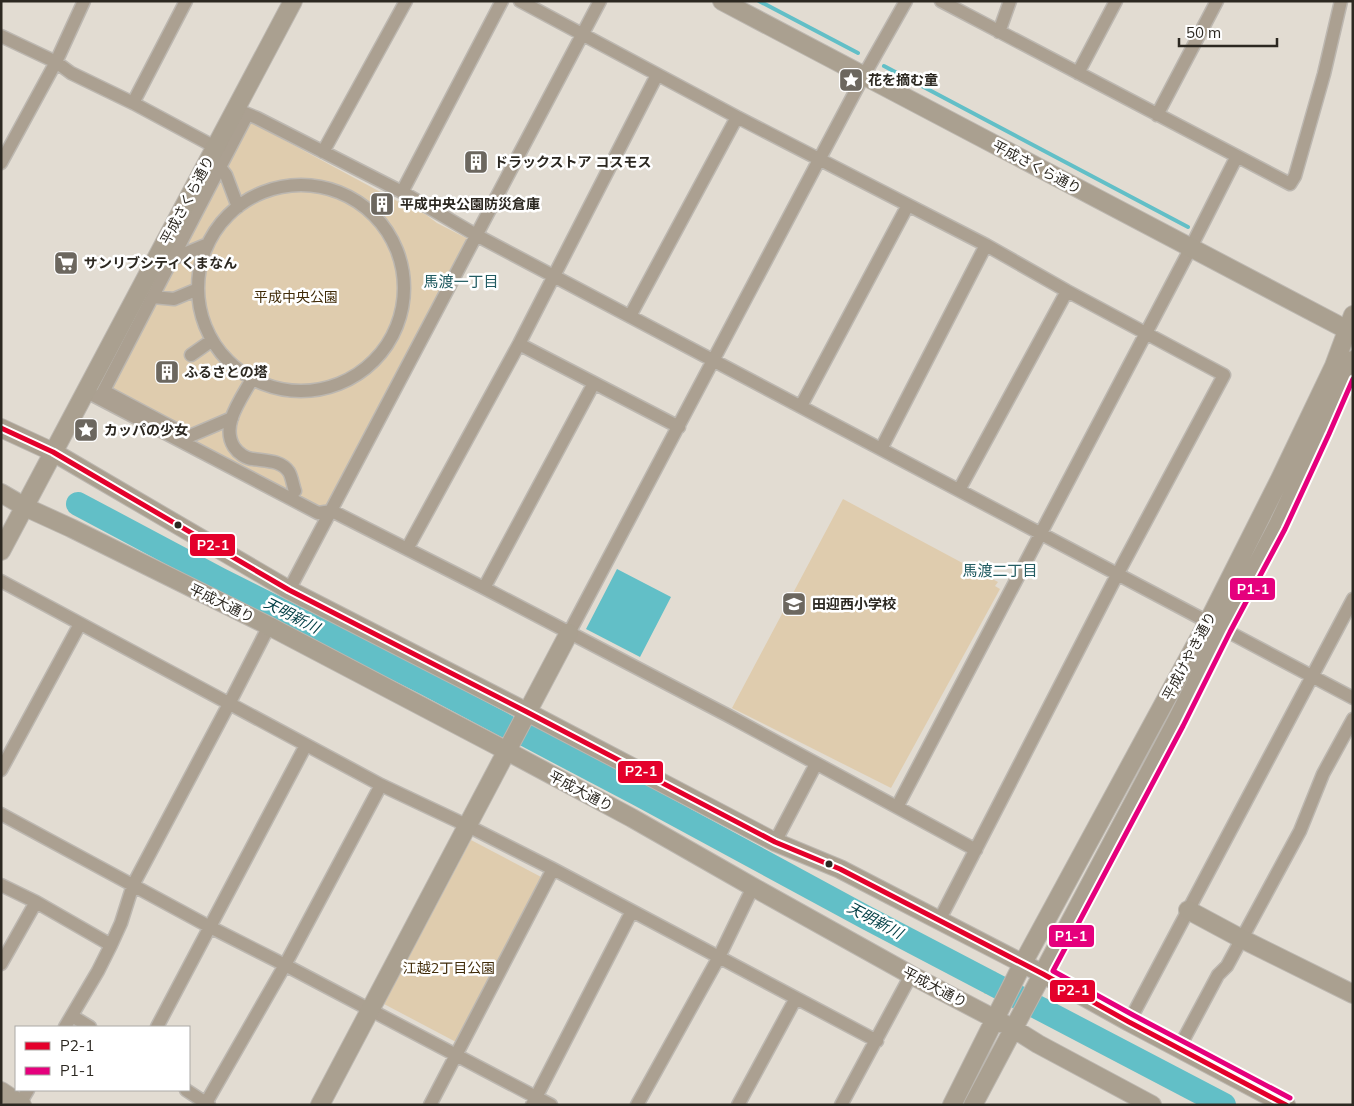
<svg xmlns="http://www.w3.org/2000/svg" width="1354" height="1106" font-family="Mulish,'Noto Sans JP',sans-serif">
  <style>
    .green { fill: #dfccae }
    .water { fill: #62bfc7 }
    .lines { fill: none; stroke-linecap: round; stroke-linejoin: round }
    .stream { stroke: #62bfc7; stroke-width: 4 }
    .river { stroke: #62bfc7; stroke-width: 24 }
    .street-casing { stroke: #bcb7b0; stroke-width: 15 }
    .secondary-casing { stroke: #bcb7b0; stroke-width: 20 }
    .street { stroke: #aba091; stroke-width: 12 }
    .secondary { stroke: #aaa090; stroke-width: 18 }
    .bus-1-casing { stroke: #fff; stroke-width: 9 }
    .bus-2-casing { stroke: #fff; stroke-width: 9 }
    .bus-1 { stroke: #e4002b; stroke-width: 5 }
    .bus-2 { stroke: #e5007d; stroke-width: 5 }
    .bus-dot { fill: #2c2821; stroke: #fff; stroke-width: 2 }
    .labels { text-anchor: middle; dominant-baseline: central; stroke-width: 5; stroke-linejoin: round; paint-order: stroke }
    .poi-label { font-size: 14px; font-weight: bold; fill: #2c2821; stroke: #fff; text-anchor: start }
    .street-label { font-size: 14px; fill: #2c2821; stroke: #fff }
    .park-label { font-size: 14px; fill: #402b08; stroke: #fff }
    .neighbourhood-label { font-size: 15px; fill: #225c62; stroke: #fff }
    .water-label { font-size: 15px; font-style: italic; fill: #013e45; stroke: #fff }
    .line-badge { stroke: #fff; stroke-width: 2 }
    .badge-label { font-size: 14px; text-anchor: middle; font-weight: bold; fill: #fff }
  </style>
  <rect width="100%" height="100%" fill="#e2dcd2"/>
  <path class="green" d="M245 119 410 208 425 214 437 223 468 239 327 510 102 394Z
    M843 499 998 582 995 586 1000 589 891 788 732 708Z
    M471 840 543 878 456 1042 384 1004Z
    M995 971 999 977 1002 983 998 993 991 994H984Z
    M1046 998 1051 1001 1044 1019 1040 1021 1033 1010 1039 999Z"/>
  <path class="water" d="M158 371a9 9 0 1 1 18 0a9 9 0 1 1-18 0Z
    M617 569 671 597 640 657 586 629Z"/>
  <g class="lines">
    <path class="stream" d="M759 1 858 53
      M884 66 1188 227"/>
    <path class="river" d="M78 504 219 579 427 684 506 726
      M526 735 638 794 867 918 1224 1105"/>
    <defs>
      <path id="street" d="M520 1 737 117 986 245 1067 291 1224 375 1117 575 944 911
        M941 1 1290 184 1295 176 1324 74 1341 1
        M999 32 1010 1
        M1 36 56 62 71 73 133 103 215 147
        M1078 73 1116 1
        M133 103 186 1
        M235 109 257 118 402 192 476 235 1208 622
        M1157 115 1217 1
        M323 152 406 1
        M1 163 56 62 84 1
        M220 167 226 175 238 207
        M198 288a103 103 0 1 1 206 0a103 103 0 1 1-206 0Z
        M402 192 502 1
        M172 259 208 244
        M153 297 174 299 198 289
        M630 316 737 117
        M519 344 679 427
        M191 355 211 341
        M252 379C242 398 220 425 234 447 238 453 246 459 253 459 266 461 281 460 289 472 292 477 293 486 295 491
        M85 391 318 513 332 511 484 588 727 715 976 850
        M104 391 185 434
        M102 394 245 119
        M801 406 908 205
        M190 436 232 418
        M881 449 986 245
        M959 490 1067 291
        M407 549 519 344 657 75
        M1 581 381 785 468 826 553 869 877 1041
        M484 588 594 383
        M289 590 600 1
        M1223 629 1353 698
        M569 633 819 160 863 77 906 1
        M1 770 80 624
        M897 807 1186 257 1237 156
        M1 814 210 927 285 965 551 1105
        M775 842 816 764
        M1 885 36 902 111 945
        M1 964 36 902
        M72 1016 90 1027
        M1129 1022 1353 599
        M65 1027 98 971 111 945 121 923 133 885 229 704 269 626
        M157 1027 306 745
        M1179 1048 1218 975 1227 966 1300 831 1323 774 1353 719
        M186 1090 209 1105
        M206 1103 285 965 381 785
        M19 1105 28 1090
        M430 1105 553 869
        M532 1105 632 911
        M637 1105 719 957 753 887
        M738 1105 796 998
        M841 1105 911 975"/>
      <path id="secondary" d="M722 1 1353 333
        M1 428 53 452 289 590 527 712 775 842 840 869 1043 974 1129 1022 1286 1105
        M1 493 25 507 71 528 269 626 507 751 632 818 753 887 911 975 1014 1029 1038 1044 1152 1105
        M1 551 293 1
        M1188 910 1242 939 1353 994
        M1 1091 22 1105
        M320 1105 569 633
        M952 1105 1023 963 1208 622 1280 479 1334 366 1353 315
        M973 1105 1176 722 1223 629 1278 525 1322 431 1353 360"/>
    </defs>
    <use href="#street" class="street-casing"/>
    <use href="#secondary" class="secondary-casing"/>
    <use href="#street" class="street"/>
    <use href="#secondary" class="secondary"/>
    <defs>
      <path id="bus-1" d="M1 428 53 452 289 590 527 712 775 842 840 869 1043 974 1129 1022 1286 1105"/>
      <path id="bus-2" d="M1290 1098 1133 1015 1053 971 1183 726 1230 632 1285 529 1329 434 1353 379"/>
    </defs>
    <use href="#bus-1" class="bus-1-casing"/>
    <use href="#bus-2" class="bus-2-casing"/>
    <use href="#bus-1" class="bus-1"/>
    <use href="#bus-2" class="bus-2"/>
  </g>
  <defs>
    <symbol id="sight-square" viewBox="-11 -11 22 22"><rect x="-9" y="-9" width="18" height="18" rx="4" fill="#6c675f" stroke="#fff"/><path d="M0-6L1.8-2.2L6-1.7L2.9 1.2L3.7 5.4L0 3.3L-3.7 5.4L-2.9 1.2L-6-1.7L-1.8-2.2Z" fill="#fff"/></symbol>
    <symbol id="building-square" viewBox="-11 -11 22 22"><rect x="-9" y="-9" width="18" height="18" rx="4" fill="#6c675f" stroke="#fff"/><path d="M-4-6H4V6H1V3H-1V6H-4ZM-2.5-4.3h1.7v1.8h-1.7ZM.8-4.3h1.7v1.8H.8ZM-2.5-1h1.7V.8h-1.7ZM.8-1h1.7V.8H.8Z" fill="#fff"/></symbol>
    <symbol id="supermarket-square" viewBox="-11 -11 22 22"><rect x="-9" y="-9" width="18" height="18" rx="4" fill="#6c675f" stroke="#fff"/><path d="M-6-5.5h2.5l.6 2H6L4.5 2H-2.5L-4.4-4H-6ZM-1.5 3.2a1.3 1.3 0 1 0 .1 0ZM3 3.2a1.3 1.3 0 1 0 .1 0Z" fill="#fff"/></symbol>
    <symbol id="school-square" viewBox="-11 -11 22 22"><rect x="-9" y="-9" width="18" height="18" rx="4" fill="#6c675f" stroke="#fff"/><path d="M0-5L7-2L0 1L-7-2ZM-4 1L0 2.5L4 1V4Q0 6-4 4Z" fill="#fff"/></symbol>
  </defs>
  <g fill-rule="evenodd">
    <use href="#sight-square" x="837" y="66" width="28" height="28"/>
    <use href="#building-square" x="462" y="148" width="28" height="28"/>
    <use href="#building-square" x="368" y="190" width="28" height="28"/>
    <use href="#supermarket-square" x="52" y="249" width="28" height="28"/>
    <use href="#building-square" x="153" y="358" width="28" height="28"/>
    <use href="#sight-square" x="72" y="416" width="28" height="28"/>
    <use href="#school-square" x="780" y="590" width="28" height="28"/>
  </g>
  <g class="bus-dot">
    <circle cx="178" cy="525" r="4.5"/>
    <circle cx="829" cy="864" r="4.5"/>
  </g>
  <g class="labels">
    <g class="poi-label">
      <text x="868" y="80">花を摘む童</text>
      <text x="494" y="162">ドラックストア コスモス</text>
      <text x="400" y="204">平成中央公園防災倉庫</text>
      <text x="84" y="263">サンリブシティくまなん</text>
      <text x="184" y="372">ふるさとの塔</text>
      <text x="104" y="430">カッパの少女</text>
      <text x="812" y="604">田迎西小学校</text>
    </g>
    <g class="street-label">
      <text transform="translate(1037 167) rotate(28)">平成さくら通り</text>
      <text transform="translate(187 200) rotate(-62)">平成さくら通り</text>
      <text transform="translate(222 603) rotate(26)">平成大通り</text>
      <text transform="translate(1189 656) rotate(-62)">平成けやき通り</text>
      <text transform="translate(581 791) rotate(28)">平成大通り</text>
      <text transform="translate(935 987) rotate(28)">平成大通り</text>
    </g>
    <g class="park-label">
      <text x="296" y="297">平成中央公園</text>
      <text x="449" y="968">江越2丁目公園</text>
    </g>
    <g class="neighbourhood-label">
      <text x="461" y="281">馬渡一丁目</text>
      <text x="1000" y="570">馬渡二丁目</text>
    </g>
    <g class="water-label">
      <text transform="translate(292 615) rotate(27)">天明新川</text>
      <text transform="translate(875 920) rotate(28)">天明新川</text>
    </g>
  </g>
  <g class="line-badge">
    <rect x="189" y="533" width="47" height="24" rx="5" fill="#e4002b"/>
    <rect x="1229" y="577" width="47" height="24" rx="5" fill="#e5007d"/>
    <rect x="617" y="760" width="47" height="24" rx="5" fill="#e4002b"/>
    <rect x="1048" y="924" width="47" height="24" rx="5" fill="#e5007d"/>
    <rect x="1049" y="979" width="47" height="24" rx="5" fill="#e4002b"/>
  </g>
  <g class="badge-label">
    <text x="213" y="550">P2-1</text>
    <text x="1253" y="594">P1-1</text>
    <text x="641" y="776">P2-1</text>
    <text x="1071" y="941">P1-1</text>
    <text x="1073" y="995">P2-1</text>
  </g>
  <rect width="1354" height="1106" fill="none" stroke="#2c2821" stroke-width="5"/>
  <rect x="15" y="1026" width="175" height="65" fill="#ffffff" stroke="#aba9a6"/>
  <rect x="25" y="1042" width="25" height="8" fill="#e4002b" stroke="#aba9a6"/>
  <text x="60" y="1051" font-size="15" fill="#2c2821">P2-1</text>
  <rect x="25" y="1067" width="25" height="8" fill="#e5007d" stroke="#aba9a6"/>
  <text x="60" y="1076" font-size="15" fill="#2c2821">P1-1</text>
  <path d="M1179 38v8h98v-8" fill="none" stroke="#2c2821" stroke-width="2.5"/>
  <text x="1186" y="38" font-size="15" fill="#2c2821" stroke="#ffffff" stroke-width="4" paint-order="stroke">50 m</text>
</svg>
